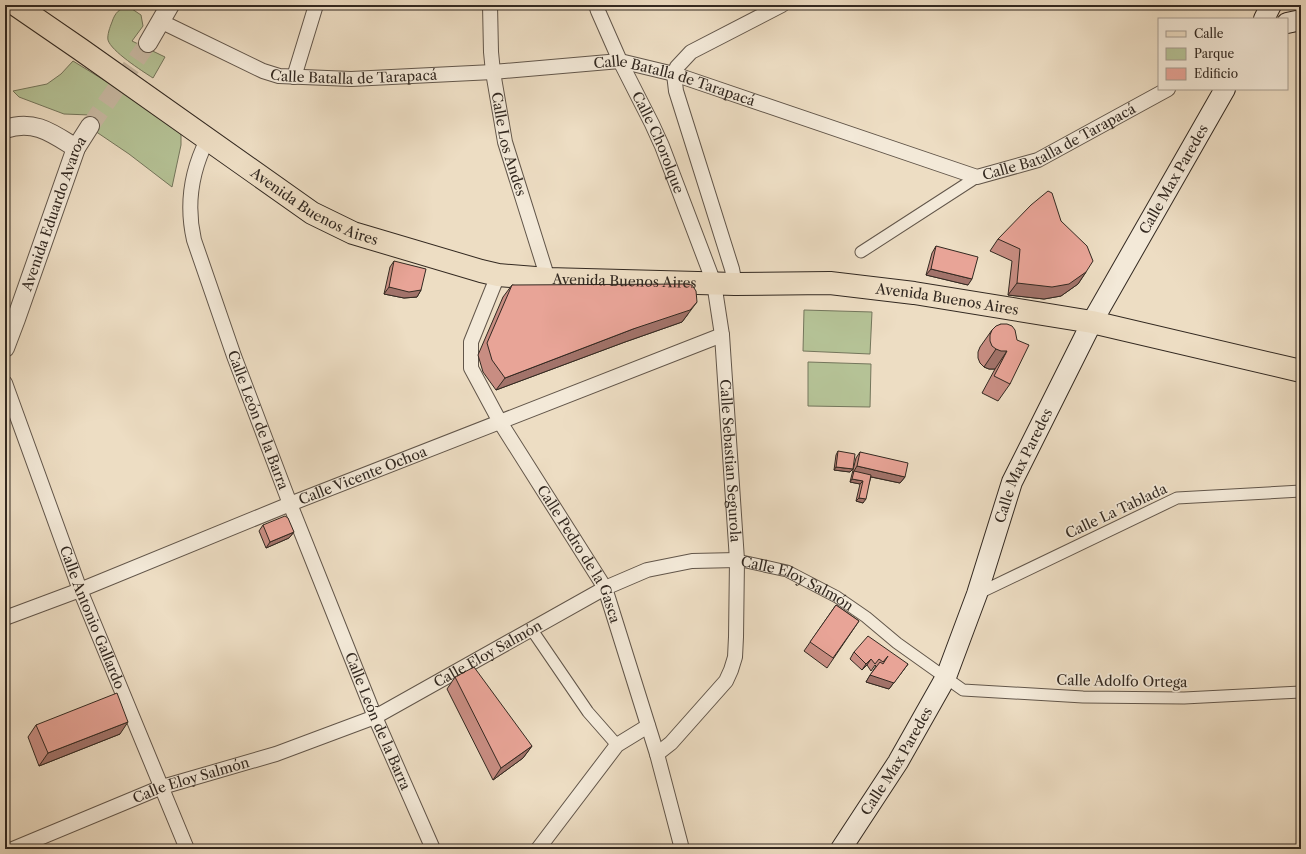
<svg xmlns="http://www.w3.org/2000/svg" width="1306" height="854" font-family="'Libre Caslon Text',serif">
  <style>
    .green { fill: #b5c296; stroke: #74765c }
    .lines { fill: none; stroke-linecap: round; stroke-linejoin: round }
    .tertiary-tunnel { stroke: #c8b9a3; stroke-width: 18; stroke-dasharray: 18 9; stroke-linecap: butt }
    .pedestrian-casing { stroke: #62564a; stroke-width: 13 }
    .minor-casing { stroke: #62564a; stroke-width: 16 }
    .tertiary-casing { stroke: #62564a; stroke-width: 20 }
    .secondary-casing { stroke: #332921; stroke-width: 22 }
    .primary-casing { stroke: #332921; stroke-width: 24 }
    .pedestrian { stroke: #f3e9d8; stroke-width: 11 }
    .minor { stroke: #f3e9d8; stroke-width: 14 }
    .tertiary { stroke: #f3e9d8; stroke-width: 18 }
    .secondary { stroke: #f3e9d8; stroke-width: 20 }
    .primary { stroke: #edddc3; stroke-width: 22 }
    .wall { fill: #c88d82; stroke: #332921 }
    .shaded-wall { fill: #a2736a; stroke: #332921 }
    .building { fill: #e8a497; stroke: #332921 }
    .labels { text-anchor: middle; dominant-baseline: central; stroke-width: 3.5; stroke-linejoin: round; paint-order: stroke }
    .street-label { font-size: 14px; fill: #332921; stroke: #f3e9d8 }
  </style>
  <rect width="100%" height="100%" fill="#edddc3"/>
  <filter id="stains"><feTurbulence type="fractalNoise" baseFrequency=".005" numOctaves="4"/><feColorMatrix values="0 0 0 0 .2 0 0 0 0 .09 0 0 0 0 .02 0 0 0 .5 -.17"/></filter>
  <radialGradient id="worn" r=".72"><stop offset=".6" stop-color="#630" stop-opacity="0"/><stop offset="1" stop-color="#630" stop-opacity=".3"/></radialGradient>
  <path class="green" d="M129 7 141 15 143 26 132 41 165 57 153 78C142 71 111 51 108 40 107 35 110 27 112 22 115 13 119 8 129 7Z
    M73 61 172 122 181 135V145L172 187 129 154 95 131 99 121 90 115 64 114 19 97 13 91 47 84 61 74Z
    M804 310 872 312 870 354 803 351Z
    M808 362 871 364 870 407 808 406Z"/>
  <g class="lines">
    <path class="tertiary-tunnel" d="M90 126 148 43"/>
    <defs>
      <g id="pedestrian">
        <path d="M861 252 977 177"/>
        <path id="s1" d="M737 560 787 571 837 597 866 617 897 643 963 690 1083 697 1184 698 1301 692"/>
        <path d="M977 594 1177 498 1301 491"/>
        <path d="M532 630 588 712 617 745"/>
      </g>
      <g id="minor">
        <path id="s2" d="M490 5 491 52 493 72 505 142 548 279"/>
        <path id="s3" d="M596 5 598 11 620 61 652 124 662 146 714 283 722 335 737 560 736 637 735 657 731 670 726 681 671 743 657 754"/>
        <path id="s4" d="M160 21 263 71 279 76 351 79 493 72 620 61 674 74 977 177 1038 160 1168 89"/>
        <path d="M674 74 676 91 732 269 735 284"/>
        <path d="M674 74 677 67 691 52 782 5"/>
        <path d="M294 77 316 5"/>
        <path id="s5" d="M207 140C191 172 186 205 194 240L234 356 290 504 375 717 433 849"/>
        <path id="s6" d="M498 275 471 342V368L500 422 605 588 657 754 682 849"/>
        <path id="s7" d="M5 383 80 590 187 849"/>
        <path id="s8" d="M5 618 80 590 290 504 722 335"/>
        <path id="s9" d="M13 849 162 787 276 754 375 717 605 588 647 570 692 561 737 560"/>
        <path d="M538 849 617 745 648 726"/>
      </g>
      <g id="tertiary">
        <path d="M148 43 170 5"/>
        <path d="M5 129C34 119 52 133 76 148"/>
        <path id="s10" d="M5 348 16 319 76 148 90 126"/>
      </g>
      <g id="secondary">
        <path d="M1264 19 1271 5"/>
        <path d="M1287 23 1301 20"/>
        <path id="s11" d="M841 849 898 762 946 677 977 594 1012 482 1092 322 1225 89"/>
      </g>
      <g id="primary">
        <path id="s12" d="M16 5 80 49 312 213 353 233 481 271 498 275 548 279 735 284 830 283 914 293 1092 322 1301 371"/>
      </g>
    </defs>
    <use href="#pedestrian" class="pedestrian-casing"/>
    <use href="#minor" class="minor-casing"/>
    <use href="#tertiary" class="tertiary-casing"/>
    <use href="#secondary" class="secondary-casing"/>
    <use href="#primary" class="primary-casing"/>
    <use href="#pedestrian" class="pedestrian"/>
    <use href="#minor" class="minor"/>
    <use href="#tertiary" class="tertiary"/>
    <use href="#secondary" class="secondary"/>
    <use href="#primary" class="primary"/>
  </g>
  <path class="wall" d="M1061 221 1086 272 1078 284 1061 296 1044 299 1008 295 1012 261 990 251 998 239Z
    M936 246 968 285 926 275 932 253Z
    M394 261 421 290 417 297 404 298 384 294 390 267Z
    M512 285 688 314 682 322 625 342 496 390 483 372 478 355 503 297Z
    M1001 324 1010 384 998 401 982 393 995 369H989L984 367 980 363 978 358V352L980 347 992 330Z
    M838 451 850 472 834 470 836 455Z
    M860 452 905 477 900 483 871 477 863 503 856 501 860 484 850 482 856 458Z
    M263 525 294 532 289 538 266 548 259 531Z
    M836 605 859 621 827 668 804 651Z
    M854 652 908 664 889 689 866 682 876 666 875 665 871 671 867 665 862 670 850 659Z
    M455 677 532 746 523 758 493 780 447 689Z
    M36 725 120 734 39 766 28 737Z"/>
  <path class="shaded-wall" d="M931 269 972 279 968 285 926 275Z
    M1086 272 1078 284 1061 296 1044 299 1008 295 1017 283Z
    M389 287 421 290 417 297 404 298 384 294Z
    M697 302 682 322 625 342 496 390 505 378 633 329Z
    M996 349 1007 351 995 369H989L984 367Z
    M857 466 905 477 900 483 853 473 854 471Z
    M836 467 853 469 850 472 834 470Z
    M852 479 863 481 860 484 850 482Z
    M859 498 866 499 863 503 856 501Z
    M294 532 289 538 266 548 270 542Z
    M871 659 867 665 862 670 866 664Z
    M908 664 889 689 866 682 870 675Z
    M128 722 120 734 39 766 48 753Z
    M532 746 523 758 493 780 501 768Z"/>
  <path class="building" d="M1048 191 1052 193 1061 221 1087 246 1093 261 1086 272 1069 284 1052 287 1017 283 1020 249 998 239 1031 205Z
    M936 246 978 257 972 279 931 269Z
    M394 261 426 269 421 290 409 292 389 287Z
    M685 284 692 285 696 291 697 302 690 310 633 329 505 378 492 360 487 343 512 285Z
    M1001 324H1007L1012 326 1015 330 1017 340 1029 345 1010 384 994 376 1007 351H1001L996 349 992 346 990 341V335L992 330 996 326Z
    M838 451 855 454 853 469 836 467Z
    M860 452 908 463 905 477 857 466Z
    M854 471 871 475 866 499 859 498 863 481 852 479Z
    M285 516 288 518 294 532 270 542 263 525Z
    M836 605 859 621 833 658 810 642Z
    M868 636 908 664 894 683 870 675 880 662 883 664 888 656 883 662 879 659 875 664 871 659 866 664 854 652Z
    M474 667 532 746 501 768 455 677Z
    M117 693 128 722 48 753 36 725Z"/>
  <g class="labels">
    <g class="street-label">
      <text stroke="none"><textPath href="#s4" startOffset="206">Calle Batalla de Tarapacá</textPath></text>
      <text stroke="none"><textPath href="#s4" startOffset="530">Calle Batalla de Tarapacá</textPath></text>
      <text stroke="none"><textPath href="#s4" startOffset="938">Calle Batalla de Tarapacá</textPath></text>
      <text stroke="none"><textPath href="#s3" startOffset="151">Calle Chorolque</textPath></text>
      <text stroke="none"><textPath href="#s2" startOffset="141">Calle Los Andes</textPath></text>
      <text stroke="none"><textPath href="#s11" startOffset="751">Calle Max Paredes</textPath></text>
      <text stroke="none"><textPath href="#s12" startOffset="361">Avenida Buenos Aires</textPath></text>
      <text stroke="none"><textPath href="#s10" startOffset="143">Avenida Eduardo Avaroa</textPath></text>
      <text stroke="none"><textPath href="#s12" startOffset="685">Avenida Buenos Aires</textPath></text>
      <text stroke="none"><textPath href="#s12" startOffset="1009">Avenida Buenos Aires</textPath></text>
      <text stroke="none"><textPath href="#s5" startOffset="294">Calle León de la Barra</textPath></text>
      <text stroke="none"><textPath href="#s3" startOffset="481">Calle Sebastian Segurola</textPath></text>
      <text stroke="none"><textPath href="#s11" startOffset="427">Calle Max Paredes</textPath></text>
      <text stroke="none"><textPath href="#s8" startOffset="385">Calle Vicente Ochoa</textPath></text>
      <text transform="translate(1116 511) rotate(-25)">Calle La Tablada</text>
      <text stroke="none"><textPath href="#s6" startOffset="314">Calle Pedro de la Gasca</textPath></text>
      <text stroke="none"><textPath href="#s1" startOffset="65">Calle Eloy Salmón</textPath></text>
      <text stroke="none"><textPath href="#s7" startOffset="250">Calle Antonio Gallardo</textPath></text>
      <text stroke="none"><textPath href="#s9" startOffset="515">Calle Eloy Salmón</textPath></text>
      <text transform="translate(1122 681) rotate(1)">Calle Adolfo Ortega</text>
      <text stroke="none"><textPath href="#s5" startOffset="618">Calle León de la Barra</textPath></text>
      <text stroke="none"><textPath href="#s11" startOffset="104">Calle Max Paredes</textPath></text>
      <text stroke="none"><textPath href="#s9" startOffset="191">Calle Eloy Salmón</textPath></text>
    </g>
  </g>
  <rect width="1306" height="854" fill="none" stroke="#edddc3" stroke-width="20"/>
  <rect x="6" y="6" width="1294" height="842" fill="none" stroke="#332921" stroke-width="2"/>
  <rect x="10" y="10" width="1286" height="834" fill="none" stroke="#332921"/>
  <rect x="1158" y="18" width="130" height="72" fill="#f3e9d8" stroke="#a69c8f"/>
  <rect x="1166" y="31" width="20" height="6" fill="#edddc3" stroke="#a69c8f"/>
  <text x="1194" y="38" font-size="12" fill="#332921">Calle</text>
  <rect x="1166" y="48" width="20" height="12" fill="#b5c296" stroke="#a69c8f"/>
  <text x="1194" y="58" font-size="12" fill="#332921">Parque</text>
  <rect x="1166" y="68" width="20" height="12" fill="#e8a497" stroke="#a69c8f"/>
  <text x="1194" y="78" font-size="12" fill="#332921">Edificio</text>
  <rect width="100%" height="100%" filter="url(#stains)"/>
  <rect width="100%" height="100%" fill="url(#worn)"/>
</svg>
